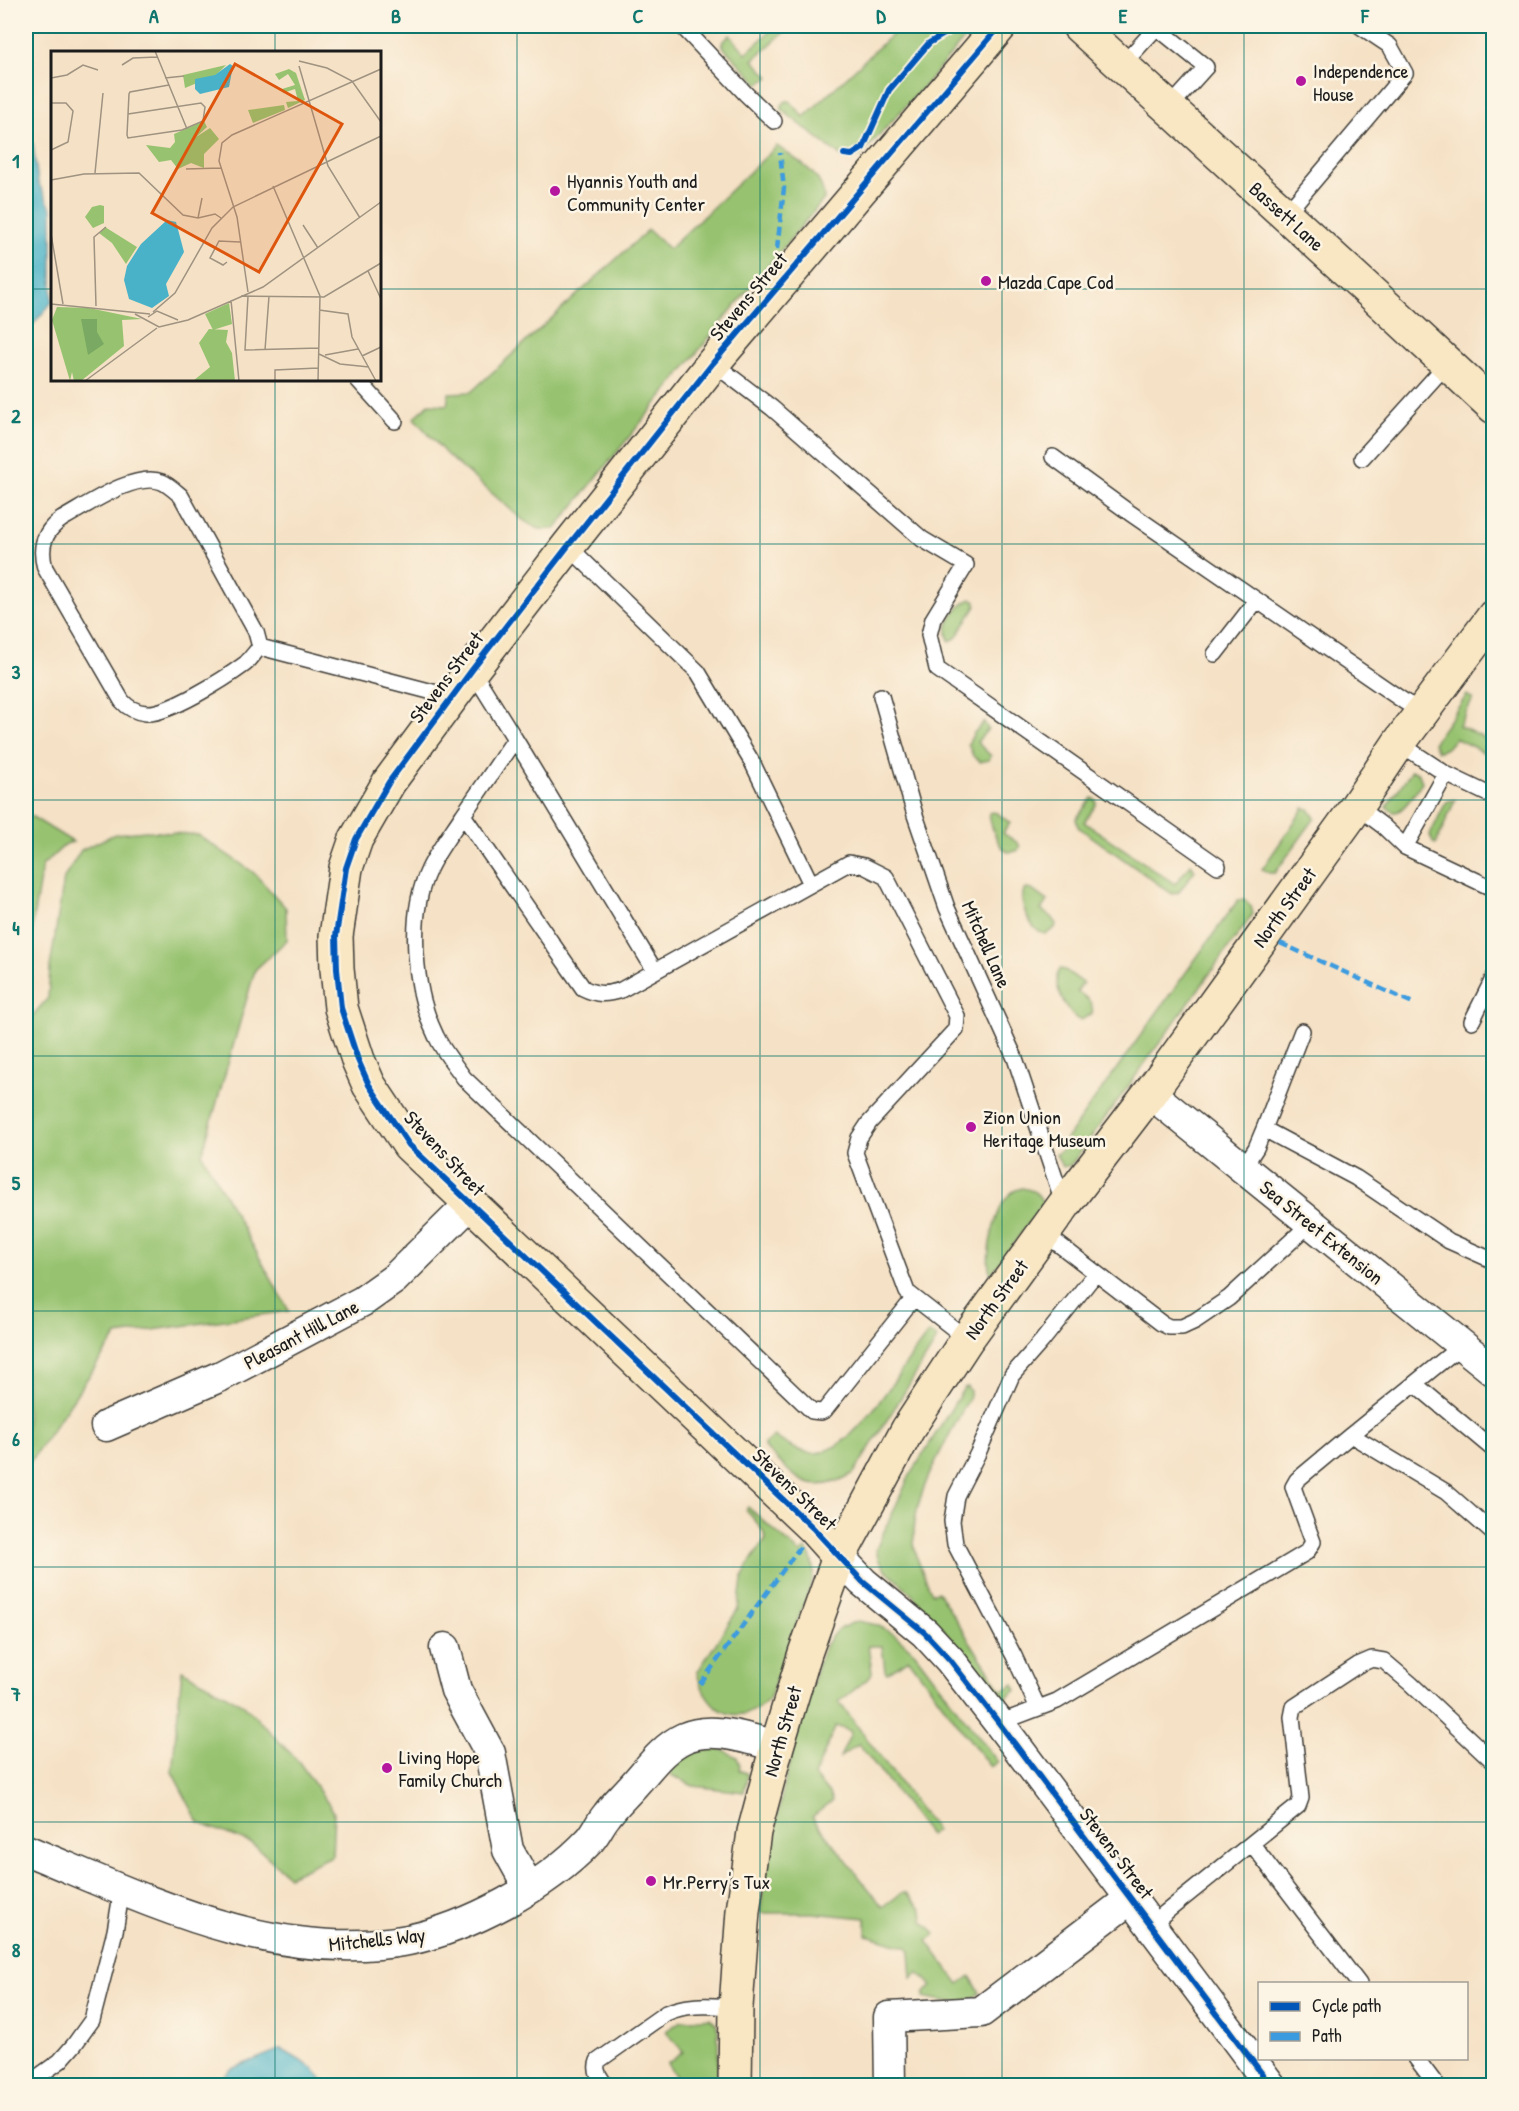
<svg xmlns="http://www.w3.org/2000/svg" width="1519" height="2111" font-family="'Patrick Hand',sans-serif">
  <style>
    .green { fill: #97c370; stroke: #5a7046; stroke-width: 1.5 }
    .water { fill: #49b2c8; stroke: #326772; stroke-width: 1.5 }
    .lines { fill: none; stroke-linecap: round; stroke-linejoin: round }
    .lane-casing { stroke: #3d3a35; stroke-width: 18 }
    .street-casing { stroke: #3d3a35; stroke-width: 33 }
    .secondary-casing { stroke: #3d3a35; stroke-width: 36 }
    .lane { stroke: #fff; stroke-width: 15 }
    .street { stroke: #fff; stroke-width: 30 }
    .secondary { stroke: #f9e7c3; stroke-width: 33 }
    .quiet { stroke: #3c9bdf; stroke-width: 4.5; stroke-dasharray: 9 4.5; stroke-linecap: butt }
    .cycleway-casing { stroke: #fcf5e5; stroke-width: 10 }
    .cycleway { stroke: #0057b8; stroke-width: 6 }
    .grid { fill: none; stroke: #0f766e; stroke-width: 1.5; stroke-opacity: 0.55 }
    .poi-dot { fill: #b5179e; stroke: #fcf5e5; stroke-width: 2 }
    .labels { text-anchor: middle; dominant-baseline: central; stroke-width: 5; stroke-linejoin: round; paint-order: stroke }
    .poi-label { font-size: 20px; fill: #1c1c1c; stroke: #fcf5e5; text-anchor: start }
    .street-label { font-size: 20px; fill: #1c1c1c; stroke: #fcf5e5 }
    .inset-road { fill: none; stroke: #9e9281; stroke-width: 1.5 }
    .view { fill: #de560d; fill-opacity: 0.15; stroke: #de560d; stroke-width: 3 }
    .inset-edge { fill: none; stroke: #1c1c1c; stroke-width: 3 }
    .neatline { fill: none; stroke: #0f766e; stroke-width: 2 }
    .grid-label { font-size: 20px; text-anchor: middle; font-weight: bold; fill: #0f766e }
  </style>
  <rect width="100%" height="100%" fill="#fcf5e5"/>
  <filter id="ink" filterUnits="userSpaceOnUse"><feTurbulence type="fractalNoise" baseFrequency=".0167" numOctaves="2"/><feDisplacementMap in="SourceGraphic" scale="12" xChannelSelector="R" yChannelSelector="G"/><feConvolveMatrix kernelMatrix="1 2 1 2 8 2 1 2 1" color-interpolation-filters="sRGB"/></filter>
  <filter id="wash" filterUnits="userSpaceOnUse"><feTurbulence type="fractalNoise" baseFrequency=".008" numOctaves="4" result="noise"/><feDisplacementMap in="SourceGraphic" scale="24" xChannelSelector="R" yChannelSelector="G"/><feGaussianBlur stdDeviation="1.35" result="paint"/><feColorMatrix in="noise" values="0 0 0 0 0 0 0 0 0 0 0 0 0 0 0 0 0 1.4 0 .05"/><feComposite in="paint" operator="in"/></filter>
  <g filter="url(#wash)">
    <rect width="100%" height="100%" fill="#f5e1c5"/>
    <path class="green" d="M776 26H791L753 60 769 77 759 84 724 48 722 43 730 35 746 53Z
      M901 26H975L926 84 861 155 849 159 843 158 782 110V105L786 101H790L804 117Z
      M777 146C795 160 824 173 824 199L729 313 556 528C541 532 535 528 523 520L446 454 414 418 429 404 447 405 449 393 471 392 648 230 669 249Z
      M971 599 976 601V606L956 638 950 641C940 628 958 604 971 599Z
      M1467 695 1473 699 1459 726 1493 742V757L1455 738C1450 744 1447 751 1437 751L1433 743Z
      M984 722 988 729 977 742 991 756 989 760 980 762 973 756 968 744 974 733Z
      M1412 770 1419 774 1422 782C1417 789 1403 814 1394 812 1393 812 1387 807 1386 807Z
      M1092 798 1096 800V805L1084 822 1175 884 1191 864 1195 870 1179 892 1173 894 1171 893 1078 827 1076 819Z
      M1455 800 1436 844 1433 843 1430 835 1445 804 1448 801Z
      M1304 808 1309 809 1315 818 1275 873H1269L1262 869Z
      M992 812 997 813 1010 823 1003 833 1018 843 1020 847 1017 851 1008 852C998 848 990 824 989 813Z
      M26 813 73 842 66 844 42 866 33 921 30 978 26 994Z
      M146 831 198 835 253 872 286 908 287 940 255 970 202 1154 289 1311 117 1335 26 1468V1023L48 998 50 967 64 878 81 850 115 834Z
      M1027 889 1032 890 1047 901 1041 910 1051 917 1056 924 1055 928 1046 934C1031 932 1018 904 1024 890Z
      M1244 899 1251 906 1253 914 1071 1165 1062 1167 1056 1154 1062 1150 1061 1146 1238 900Z
      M1060 969 1065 970 1083 983 1077 991C1085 997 1095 1002 1092 1014L1081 1020 1077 1019C1066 1011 1050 981 1060 969Z
      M1022 1188C1034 1190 1039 1193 1043 1204L991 1274C983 1257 996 1207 1010 1194 1013 1191 1018 1189 1022 1188Z
      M929 1333 937 1338 934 1345 854 1473C808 1500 796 1477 764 1447V1444L774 1436C786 1444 797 1452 812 1453 857 1455 902 1362 929 1333Z
      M967 1387 970 1391V1396C949 1438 911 1494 914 1541 915 1559 925 1577 932 1593L938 1592 1002 1691 1014 1684 1017 1690 1005 1698 997 1696 945 1632 908 1590 885 1569 879 1561 876 1549 909 1477 964 1388Z
      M748 1507 800 1553 806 1549C814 1560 814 1570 812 1582L769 1699C745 1723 718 1719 703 1689 700 1682 697 1678 698 1671L738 1609 742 1580 747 1566 766 1539C763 1526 752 1519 746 1509Z
      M858 1621 877 1625 894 1634 915 1653 998 1762 990 1767 909 1659 887 1673 885 1671 882 1646H868L872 1672 870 1677 839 1702 936 1830 929 1835 859 1744 840 1757 851 1733 850 1731 836 1726 814 1776 829 1794 832 1801 812 1817 883 1907 903 1892 907 1893 922 1910 923 1921 936 1933 927 1941 959 1984 970 1976 980 1992C969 2006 939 2001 924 1997V1994L932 1985 918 1973 912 1978 910 1952 908 1947 866 1935V1918L812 1913H760C770 1839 787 1768 808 1697 814 1680 820 1650 831 1637 838 1628 848 1624 858 1621Z
      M182 1670 244 1705 299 1762 334 1812 332 1856 289 1876 253 1844 199 1823 172 1772Z
      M704 1750H723L737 1757 740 1765 739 1770 748 1774 744 1792 693 1786 671 1775 669 1767C680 1757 690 1753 704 1750Z
      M710 2018 716 2023 718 2031V2085H682L667 2064 683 2052 666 2031 681 2021Z"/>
    <path class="water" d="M26 121 33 144 38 182 52 210V302L32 326 26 331Z
      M281 2049 313 2068 325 2085H214L231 2069Z"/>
  </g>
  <g filter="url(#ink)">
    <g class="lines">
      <defs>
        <path id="lane" d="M682 26 746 94 774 121
          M1155 26 1206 67 1169 108
          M1122 65 1157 27
          M1286 214 1405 73 1390 46 1360 26
          M713 363 772 408 922 539 966 565 933 619 929 635 937 669 1218 866
          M358 380 395 421
          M1053 457 1130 513 1405 702 1422 712
          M1362 458 1447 364
          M568 546 698 672 752 762 811 884
          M260 647C255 652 250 660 245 664 226 678 168 715 146 713 136 712 128 708 122 701L45 568C39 547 44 531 62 519 86 506 135 471 162 482 169 485 175 491 181 496L256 632 260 647 452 697
          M1215 654 1257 600
          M472 670 515 739 463 815 583 988C597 995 606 995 621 990L849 863 864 866 886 877 957 1016 956 1029 869 1123 859 1138 855 1153 907 1292 967 1339
          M881 696 915 815 947 908 1015 1058 1064 1205
          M515 739 655 971
          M1399 743 1446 774 1494 797
          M1356 806 1383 826 1405 847 1494 889
          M463 815C452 832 438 850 429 869 407 915 414 992 436 1036 443 1051 455 1065 464 1078L812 1411 821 1412 825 1410 913 1299
          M1405 847 1446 774
          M1472 1021 1494 977
          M1264 1129 1302 1031
          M1243 1168 1256 1148 1264 1129 1356 1178 1449 1241 1494 1261
          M1044 1233 1161 1323 1169 1327H1182L1195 1321 1229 1298 1311 1223
          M1462 1345 1351 1435 1446 1492 1494 1534
          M1415 1384 1494 1450
          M1038 1708 1014 1656 955 1544 952 1521 956 1496 978 1453 1012 1375 1042 1341 1096 1273
          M999 1723 1057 1701 1307 1552 1313 1542 1293 1487 1297 1480 1351 1435
          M1252 1844 1359 1984
          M1150 1925 1298 1806 1301 1798 1292 1717 1294 1707 1358 1665 1372 1659 1384 1661 1411 1684 1494 1762
          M1416 2058 1437 2086
          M32 2081 60 2061 74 2045 92 2020 115 1931 122 1889
          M606 2086C600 2077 594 2071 598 2061L666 2013C689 2003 712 2006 736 2007"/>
        <path id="street" d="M1150 1093 1494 1371
          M106 1426 221 1376 363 1301 394 1279 470 1204
          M839 1557 863 1582 925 1633 950 1660 999 1723 1271 2086
          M445 1648 456 1690 490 1753 508 1850 529 1888
          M26 1850C145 1899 275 1965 408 1940 468 1928 547 1886 589 1841 596 1834 600 1823 607 1815 614 1805 623 1797 631 1788 647 1771 662 1748 684 1738 712 1725 748 1739 777 1746
          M890 2086 889 2017 981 2012 1130 1899"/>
        <path id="secondary" d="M1079 26 1378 299 1494 407
          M839 1557 813 1528 409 1145 369 1085 358 1060 341 1008 337 969 336 936 346 868 356 839 389 782 472 670 568 546 713 363 1000 26
          M735 2086 736 2007 743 1911 754 1832 777 1746 805 1653 839 1557 908 1429 967 1339 1064 1205 1150 1093 1350 816 1399 743 1494 616"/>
      </defs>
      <use href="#lane" class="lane-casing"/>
      <use href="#street" class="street-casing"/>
      <use href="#secondary" class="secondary-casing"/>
      <use href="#lane" class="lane"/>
      <use href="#street" class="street"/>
      <use href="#secondary" class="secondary"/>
      <path class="quiet" d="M777 249 784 188 780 153
        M1280 943 1415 1004
        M700 1684 800 1547"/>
      <defs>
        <path id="cycleway" d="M1000 26 713 363 568 546 472 670 389 782 356 839 346 868 336 936 337 969 341 1008 358 1060 369 1085 409 1145 813 1528 863 1582 925 1633 950 1660 999 1723 1271 2086
          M844 154 852 155 863 148 889 90 929 43 958 26"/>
      </defs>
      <use href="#cycleway" class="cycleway-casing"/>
      <use href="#cycleway" class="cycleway"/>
    </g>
  </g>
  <path class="grid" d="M275 26V52M517 26V2086M760 26V2086M1002 26V2086M1244 26V2086M26 289H52M380 289H1494M275 380V2086M26 544H1494M26 800H1494M26 1056H1494M26 1311H1494M26 1567H1494M26 1822H1494"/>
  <g class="poi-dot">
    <circle cx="1301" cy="81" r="6"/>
    <circle cx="555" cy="191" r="6"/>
    <circle cx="986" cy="281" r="6"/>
    <circle cx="971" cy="1127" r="6"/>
    <circle cx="387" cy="1768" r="6"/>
    <circle cx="651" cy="1881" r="6"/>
  </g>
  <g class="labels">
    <g class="poi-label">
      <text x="1313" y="70">Independence<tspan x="1313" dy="23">House</tspan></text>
      <text x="567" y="180">Hyannis Youth and<tspan x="567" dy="23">Community Center</tspan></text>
      <text x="998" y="281">Mazda Cape Cod</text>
      <text x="983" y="1116">Zion Union<tspan x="983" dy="23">Heritage Museum</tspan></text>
      <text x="399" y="1756">Living Hope<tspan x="399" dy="23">Family Church</tspan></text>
      <text x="663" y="1881">Mr.Perry's Tux</text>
    </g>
    <g class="street-label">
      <text transform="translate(1287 216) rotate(42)">Bassett Lane</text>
      <text transform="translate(748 296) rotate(-50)">Stevens Street</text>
      <text transform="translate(446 677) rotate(-53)">Stevens Street</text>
      <text transform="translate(1284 907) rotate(-54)">North Street</text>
      <text transform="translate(987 944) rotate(66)">Mitchell Lane</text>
      <text transform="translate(445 1153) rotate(47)">Stevens Street</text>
      <text transform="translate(1322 1232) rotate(39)">Sea Street Extension</text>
      <text transform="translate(996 1299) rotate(-54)">North Street</text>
      <text transform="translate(301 1334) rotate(-28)">Pleasant Hill Lane</text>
      <text transform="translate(795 1489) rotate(44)">Stevens Street</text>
      <text transform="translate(782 1731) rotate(-74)">North Street</text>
      <text transform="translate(1117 1853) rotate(53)">Stevens Street</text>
      <text transform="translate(377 1939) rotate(-6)">Mitchells Way</text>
    </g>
  </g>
  <g transform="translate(51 51)">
    <rect width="330" height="330" fill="#f5e1c5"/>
    <path d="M175 14 165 24 134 37 132 24ZM238 18 245 22 254 49 237 57 235 51 247 50 244 38 232 42 231 38 244 34 237 23 228 29 224 23ZM233 54 234 59 202 72 197 59ZM153 70 156 76 145 86 159 77 168 88 153 103V117L140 112 127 118 120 109 108 111 95 94 119 97 124 91 123 83ZM49 154 53 155V172L42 177 34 166 41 156ZM54 176 86 196 75 213 61 192 48 182ZM178 252 181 273 162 279 154 263ZM6 256 38 257 91 268 71 269 73 295 30 330H23L21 321 19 330 1 269ZM158 278 177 279 175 291 181 302 184 330H142L159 316 148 292Z" fill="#97c370"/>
    <path d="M30 268H46V281L53 293 37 304Z" fill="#79a962"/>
    <path d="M179 13 182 15 178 36 149 43 144 38V28L164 24ZM116 169 125 171 133 201 115 233 118 245 101 257 78 248 73 229 76 215 90 193Z" fill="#49b2c8"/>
    <path class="inset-road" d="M104 0 136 78M248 10 276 17 301 30 330 71M71 14 82 7 106 6M248 15 277 115 309 167M0 27 16 24 32 14 47 19M114 27 133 25M0 52H15L22 60 17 91 0 99M77 63 150 52 154 56 152 70 131 79 77 87 76 84 78 43 79 41 118 34M135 118 170 117M44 122 52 42M0 129 33 123 88 122 132 164 147 167 164 163 170 167M222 135 269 245 267 330M147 167 151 147M252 174 267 197M0 183 12 253M176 211 172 214 159 207 168 190 189 191M317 220 330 248M197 241 186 166 168 110 171 92 181 84 330 18M190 245 273 246 330 212M197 245 194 299 268 297M180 249 188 330M0 253 99 263M45 255 43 186 55 176M268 259 297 263 301 286 325 330M102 261 124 242 161 177 182 156 330 85M84 263 108 276 137 269 212 236 330 151M97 266 106 260 127 269M214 299 218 245M268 303 289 313 318 316M274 304 307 298M311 305 330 296M34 330 106 277M224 330V319L267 317"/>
    <path class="view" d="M184 13 291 73 208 221 101 162Z"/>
    <rect width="330" height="330" class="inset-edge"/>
  </g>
  <rect width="1519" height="2111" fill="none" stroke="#fcf5e5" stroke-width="66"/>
  <rect x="1258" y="1982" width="210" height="78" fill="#fcf5e5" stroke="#a29e95" stroke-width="1.5"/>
  <rect x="1270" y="2002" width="30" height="9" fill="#0057b8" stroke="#a29e95" stroke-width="1.5"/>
  <text x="1312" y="2012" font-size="18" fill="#1c1c1c">Cycle path</text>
  <rect x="1270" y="2032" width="30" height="9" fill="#3c9bdf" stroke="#a29e95" stroke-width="1.5"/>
  <text x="1312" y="2042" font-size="18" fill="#1c1c1c">Path</text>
  <rect x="33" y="33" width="1453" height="2045" class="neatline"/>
  <g class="grid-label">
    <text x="154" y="23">A</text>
    <text x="396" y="23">B</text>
    <text x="638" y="23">C</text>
    <text x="881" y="23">D</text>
    <text x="1123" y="23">E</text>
    <text x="1365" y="23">F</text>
    <text x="16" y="168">1</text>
    <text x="16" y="423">2</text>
    <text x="16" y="679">3</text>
    <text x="16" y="935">4</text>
    <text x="16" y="1190">5</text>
    <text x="16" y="1446">6</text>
    <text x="16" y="1701">7</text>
    <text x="16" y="1957">8</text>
  </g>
</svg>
